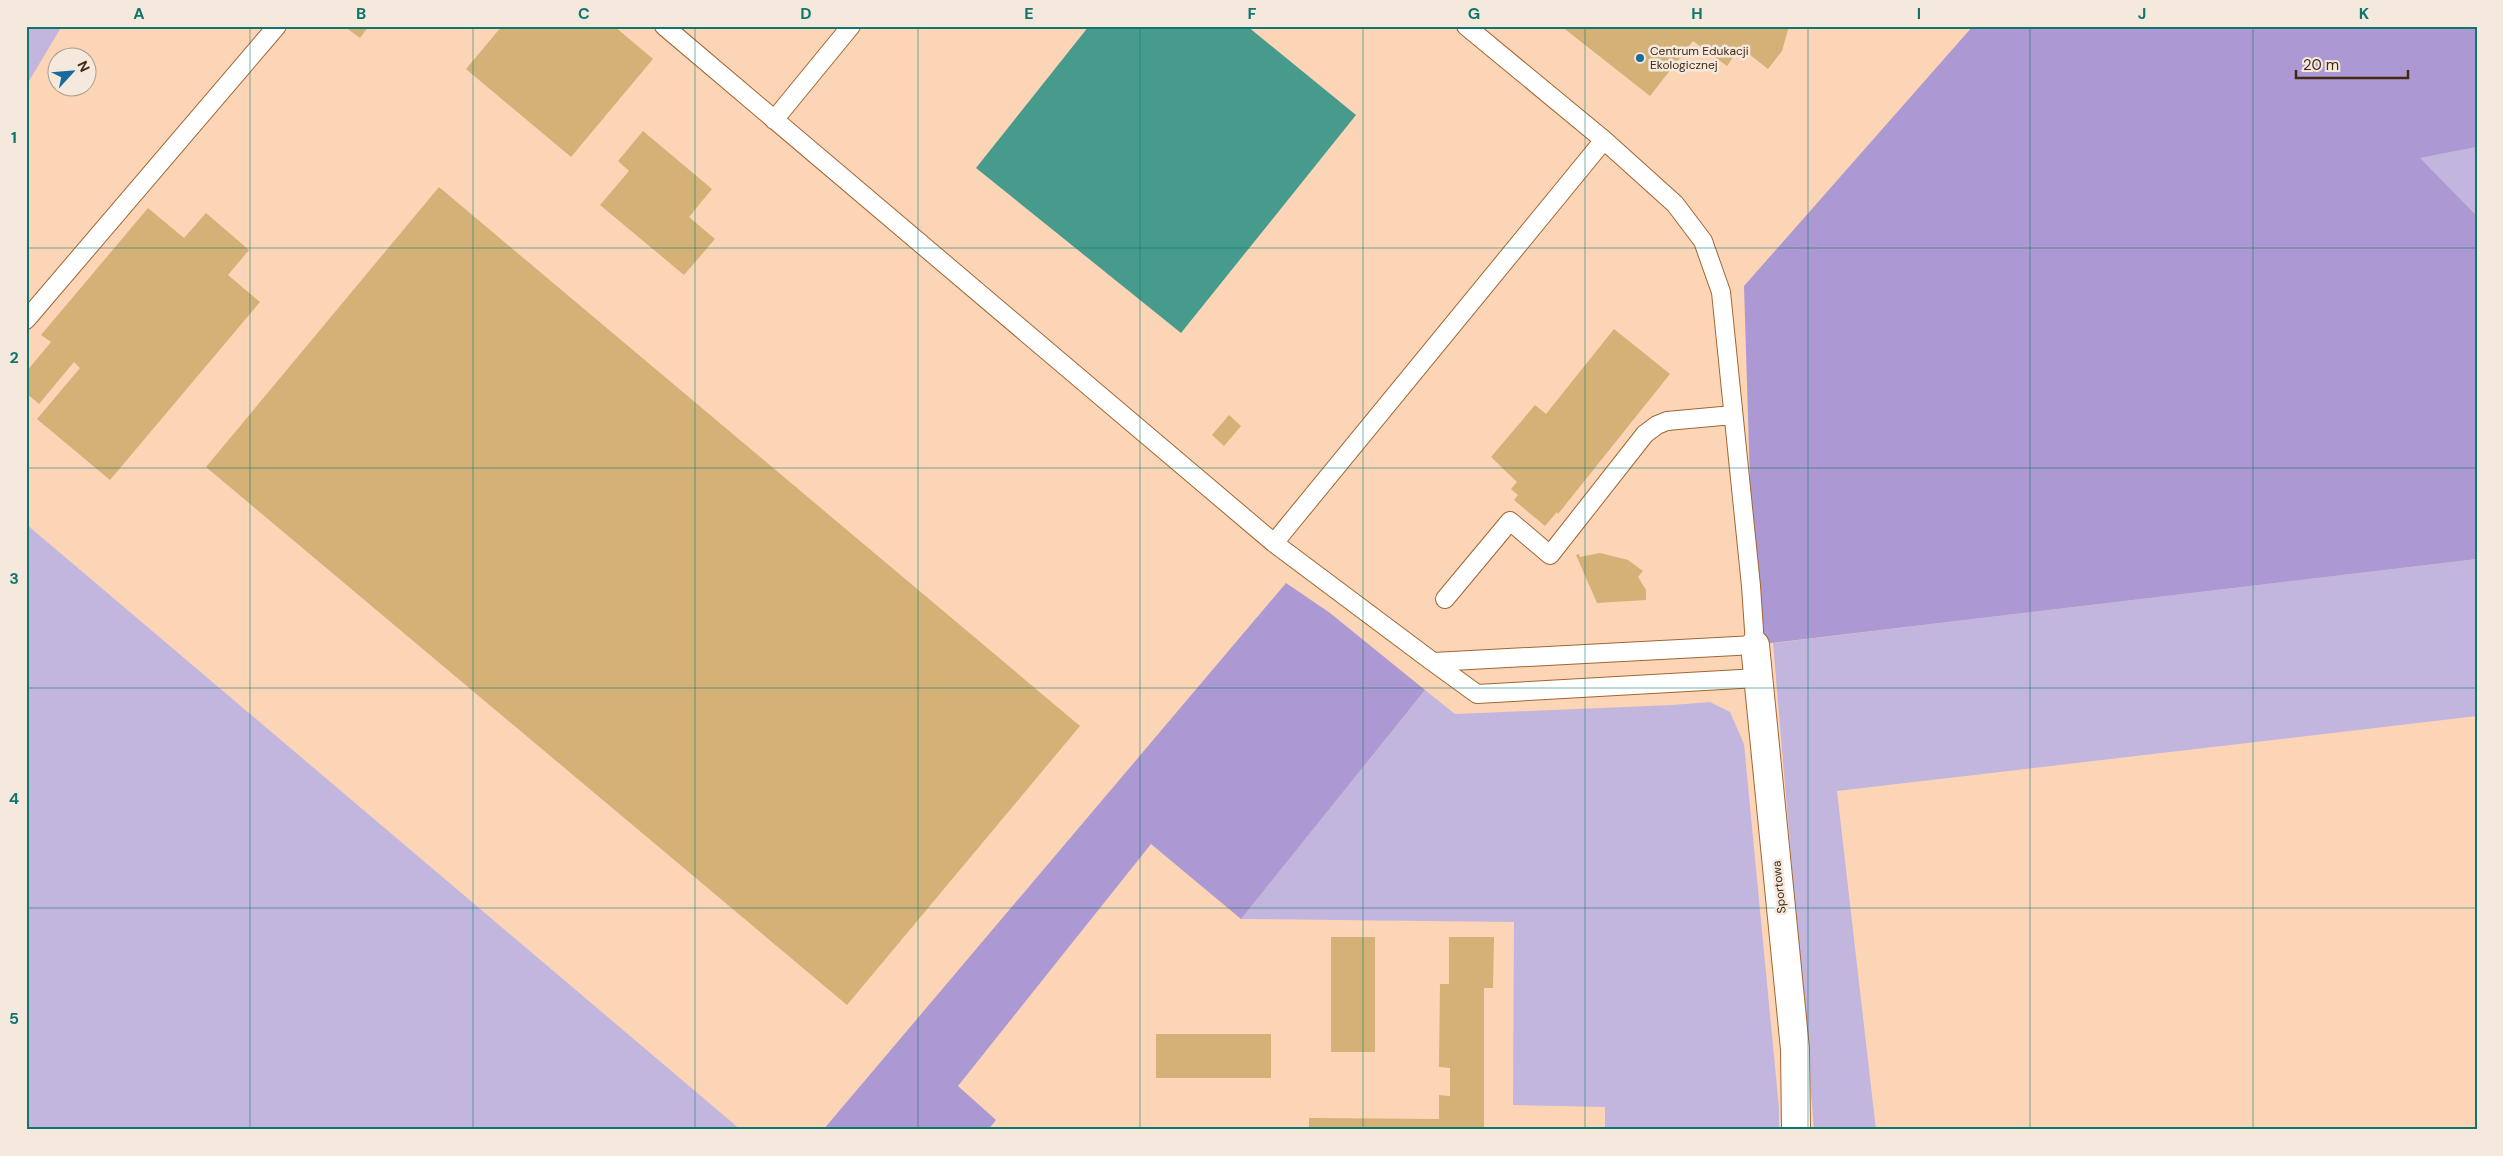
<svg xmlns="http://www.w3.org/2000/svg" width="2503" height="1156" font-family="'DM Sans',sans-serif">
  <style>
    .green { fill: #c3b6de }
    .forest { fill: #ac98d2 }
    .water { fill: #479b8c }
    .building { fill: #d3b177 }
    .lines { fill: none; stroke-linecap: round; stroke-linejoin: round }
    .lane-casing { stroke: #a16632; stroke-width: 20 }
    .street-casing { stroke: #a16632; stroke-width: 30 }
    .lane { stroke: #fff; stroke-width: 18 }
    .street { stroke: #fff; stroke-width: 28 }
    .grid { fill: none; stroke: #0f766e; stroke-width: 1; stroke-opacity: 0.55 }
    .poi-dot { fill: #176c9d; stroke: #f5e8dd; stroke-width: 2 }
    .labels { text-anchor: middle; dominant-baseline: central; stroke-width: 5; stroke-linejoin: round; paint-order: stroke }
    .poi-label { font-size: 12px; fill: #432a14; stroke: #f5e8dd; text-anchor: start }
    .street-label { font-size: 12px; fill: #432a14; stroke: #f5e8dd }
    .neatline { fill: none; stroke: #0f766e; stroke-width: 2 }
    .grid-label { font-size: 16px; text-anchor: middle; font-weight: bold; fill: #0f766e }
  </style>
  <rect width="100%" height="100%" fill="#fcd5b6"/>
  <path class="green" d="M26 26H62L26 86Z
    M2477 147V216L2419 158Z
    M26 524 741 1130H26Z
    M2477 559V716L1837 791 1876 1130H1814L1773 643Z
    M1425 690 1455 714 1672 705 1710 702 1730 712 1744 744 1779 1108V1130H1605V1107L1513 1105 1514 922 1241 919Z"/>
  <path class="forest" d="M1973 26H2477V147L2420 158 2477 216V559L1755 645 1744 286Z
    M1286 583 1330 613 1425 690 1241 919 1151 844 958 1086 996 1120 988 1130H823Z"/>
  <path class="water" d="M1089 26H1247L1356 115 1181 333 976 168Z"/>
  <path class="building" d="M344 26H369L360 38Z
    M502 26H614L653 59 571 157 466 69Z
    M1561 26H1789L1782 51 1768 69 1740 47 1727 66 1693 41 1650 96Z
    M643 131 712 189 689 217 715 239 684 275 600 205 629 171 618 161Z
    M439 187 1080 726 847 1005 206 467Z
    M148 208 184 238 206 213 249 250 228 275 260 302 110 480 37 419 80 368 74 362 39 404 26 393V372L51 342 41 335Z
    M1614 329 1670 374 1558 514 1557 512 1545 526 1514 500 1518 495 1511 489 1517 482 1491 457 1535 405 1546 414Z
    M1229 415 1241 426 1224 446 1212 435Z
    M1600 553 1628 560 1643 571 1638 577 1646 590V600L1597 603 1576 555 1579 554 1580 557Z
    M1331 937H1375V1052H1331Z
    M1449 937H1494L1493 988H1484V1130H1309V1118L1439 1119V1095L1450 1096V1068L1439 1067 1440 984H1449Z
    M1156 1034H1271V1078H1156Z"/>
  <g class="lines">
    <defs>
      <path id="lane" d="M664 26 1274 543 1433 662 1755 645 1751 586 1721 292 1703 241 1675 204 1604 140 1466 26
        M774 120 851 26
        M26 320 277 26
        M1274 543 1604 140
        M1445 599 1510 521 1550 555 1645 434 1657 425 1667 421 1733 415
        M1433 662 1477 694 1758 678"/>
      <path id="street" d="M1755 645 1795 1049 1796 1130"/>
    </defs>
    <use href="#lane" class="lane-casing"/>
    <use href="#street" class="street-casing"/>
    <use href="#lane" class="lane"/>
    <use href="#street" class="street"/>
  </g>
  <path class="grid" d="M250 26V1130M473 26V1130M695 26V1130M918 26V1130M1140 26V1130M1363 26V1130M1585 26V1130M1808 26V1130M2030 26V1130M2253 26V1130M26 248H2477M26 468H2477M26 688H2477M26 908H2477"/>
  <circle class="poi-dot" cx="1640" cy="58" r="5"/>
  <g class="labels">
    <g class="poi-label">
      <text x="1650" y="51">Centrum Edukacji<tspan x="1650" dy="14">Ekologicznej</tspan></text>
    </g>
    <g class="street-label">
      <text transform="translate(1779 887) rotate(-96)">Sportowa</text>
    </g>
  </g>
  <rect width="2503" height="1156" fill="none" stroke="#f5e8dd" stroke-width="55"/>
  <g transform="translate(72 72) rotate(64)"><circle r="24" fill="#f5e8dd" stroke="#ae9c8d"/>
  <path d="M0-4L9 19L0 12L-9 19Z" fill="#176c9d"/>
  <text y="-8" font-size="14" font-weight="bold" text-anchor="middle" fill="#432a14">N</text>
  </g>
  <path d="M2296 70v8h112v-8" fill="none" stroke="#432a14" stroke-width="2.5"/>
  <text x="2303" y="70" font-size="15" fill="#432a14" stroke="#f5e8dd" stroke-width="4" paint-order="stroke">20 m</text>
  <rect x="28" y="28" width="2448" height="1100" class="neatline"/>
  <g class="grid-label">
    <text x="139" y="19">A</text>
    <text x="361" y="19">B</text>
    <text x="584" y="19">C</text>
    <text x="806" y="19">D</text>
    <text x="1029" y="19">E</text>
    <text x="1252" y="19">F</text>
    <text x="1474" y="19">G</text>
    <text x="1697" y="19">H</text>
    <text x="1919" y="19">I</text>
    <text x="2142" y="19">J</text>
    <text x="2364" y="19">K</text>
    <text x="14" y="143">1</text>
    <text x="14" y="363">2</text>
    <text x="14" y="584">3</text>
    <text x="14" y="804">4</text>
    <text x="14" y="1024">5</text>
  </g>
</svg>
